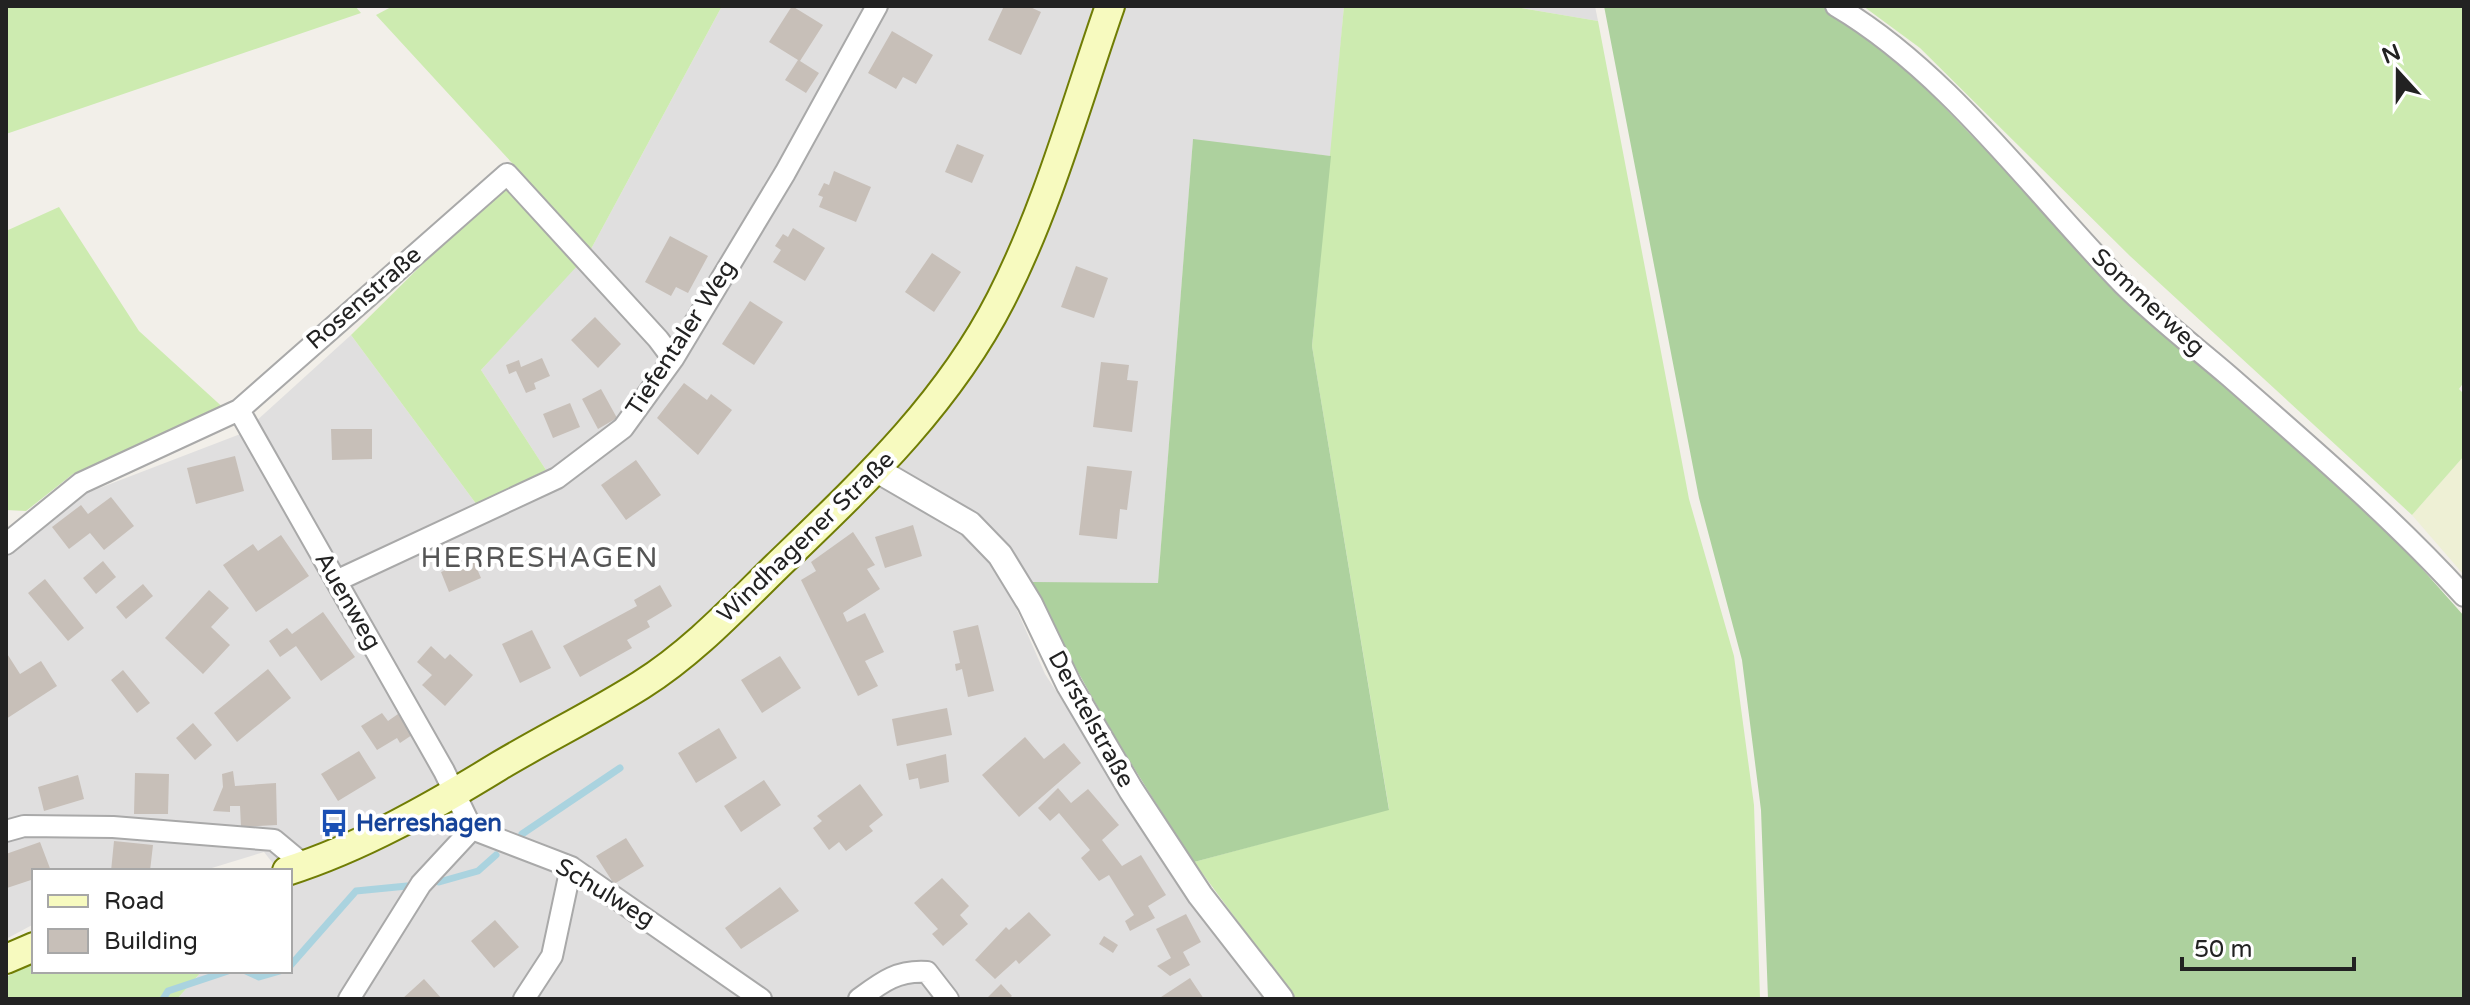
<svg xmlns="http://www.w3.org/2000/svg" width="2470" height="1005" font-family="'Varela Round',sans-serif">
  <style>
    .residential { fill: #e0dfdf }
    .farmland { fill: #eef0d5 }
    .grass { fill: #cdebb0 }
    .forest { fill: #add19e }
    .lines { fill: none; stroke-linecap: round; stroke-linejoin: round }
    .stream { stroke: #aad3df; stroke-width: 7 }
    .building { fill: #c7bfb8 }
    .minor-casing { stroke: #a9a9a9; stroke-width: 24 }
    .tertiary-casing { stroke: #a9a9a9; stroke-width: 28 }
    .secondary-casing { stroke: #707d05; stroke-width: 32 }
    .minor { stroke: #fff; stroke-width: 20 }
    .tertiary { stroke: #fff; stroke-width: 24 }
    .secondary { stroke: #f7fabf; stroke-width: 28 }
    .labels { text-anchor: middle; dominant-baseline: central; stroke-width: 8; stroke-linejoin: round; paint-order: stroke }
    .street-label { font-size: 24px; fill: #222; stroke: #fff }
    .transit-label { font-size: 24px; font-weight: bold; fill: #164399; stroke: #fff; text-anchor: start }
    .quarter-label { font-size: 28px; letter-spacing: 2px; fill: #555; stroke: #fff }
  </style>
  <rect width="100%" height="100%" fill="#f2efe9"/>
  <path class="residential" d="M722 6H1344L1331 156 1193 140 1158 584 1005 583 1045 674 1191 897 1268 999H177L202 971H290V871H279L264 852 202 871H34V924L6 939V557L84 494 243 433 351 335 477 505 546 470 481 370 591 249Z
    M1509 6H1595L1598 21Z"/>
  <path class="farmland" d="M2464 456V575L2412 515Z"/>
  <path class="grass" d="M6 6H355L361 13 6 134Z
    M393 6H722L591 249 376 15Z
    M1344 6H1509L1598 21 1689 499 1734 656 1754 805 1760 999H1295L1194 862 1389 809 1312 346Z
    M1863 6H2464V382L2459 389 2464 394V456L2412 515 2130 256 1920 48Z
    M506 189 579 264 481 370 546 470 477 505 351 335 463 224Z
    M59 207 139 331 228 412 73 474 26 511 6 510V231Z
    M34 963V971H202L177 999H6V977Z"/>
  <path class="forest" d="M1604 6H1827L1890 51 2123 292 2346 483 2464 616V999H1768L1761 810 1742 660 1699 498Z
    M1193 139 1331 156 1312 346 1389 810 1194 862C1134 771 1079 681 1032 582L1158 583Z"/>
  <g class="lines">
    <path class="stream" d="M522 834 620 768
      M439 882 478 871 496 855
      M290 966 356 891 407 886
      M246 971 259 977 280 971
      M163 999 168 991 228 971"/>
  </g>
  <path class="building" d="M792 6 823 25 800 61 819 73 806 93 785 80 798 60 769 42Z
    M1004 6H1028L1041 12 1021 55 988 40Z
    M892 31 933 55 916 84 903 77 896 89 868 73Z
    M957 144 984 155 972 183 945 172Z
    M834 171 871 187 856 222 819 207 823 197 818 195 824 183 829 185Z
    M793 228 825 248 805 281 773 262 781 250 775 246 783 234 788 237Z
    M670 236 708 256 688 293 676 287 671 296 645 282Z
    M932 253 961 272 934 312 905 292Z
    M1076 266 1108 278 1094 318 1061 307Z
    M750 301 783 322 754 365 722 344Z
    M595 317 621 344 598 368 571 340Z
    M542 358 550 376 534 383 536 389 526 393 516 371 509 374 506 365 519 360 521 367Z
    M1101 362 1129 365 1127 380 1138 381 1132 432 1093 427Z
    M684 383 707 400 711 394 732 410 698 455 657 418Z
    M601 389 617 418 598 429 582 399Z
    M570 403 580 427 553 438 543 414Z
    M331 429H372V459L332 460Z
    M235 456 244 491 196 504 187 468Z
    M636 460 661 495 626 520 601 485Z
    M1087 466 1132 471 1127 510 1120 509 1117 539 1079 535Z
    M111 497 134 526 104 550 90 533 69 549 52 527 81 505 88 514Z
    M913 525 922 556 885 568 875 537Z
    M853 532 875 565 867 569 880 589 843 613 847 622 865 613 884 652 865 661 878 686 858 696 801 580 816 571 811 562Z
    M281 535 309 576 256 612 223 565 253 544 258 551Z
    M487 552 493 565 478 571 481 578 449 592 441 572Z
    M103 561 116 577 96 594 83 578Z
    M45 579 84 628 68 641 28 593Z
    M143 584 153 596 126 619 116 607Z
    M660 585 672 606 647 621 650 627 627 640 632 648 580 677 563 646 637 606 634 600Z
    M209 590 229 608 211 627 230 645 203 674 165 638Z
    M323 612 355 657 321 681 296 646 280 657 269 641 287 628 292 634Z
    M978 625 994 691 968 697 962 669 956 671 955 664 960 663 953 631Z
    M532 630 551 668 520 683 502 644Z
    M431 646 445 659 450 654 473 675 445 706 422 685 432 675 417 662Z
    M6 652 20 674 41 661 57 686 6 719Z
    M780 656 801 688 762 713 741 680Z
    M268 669 291 698 237 742 214 713Z
    M123 670 150 703 137 713 111 680Z
    M947 708 952 735 897 746 892 719Z
    M382 713 388 721 398 714 412 735 400 743 397 738 377 750 361 726Z
    M193 723 212 745 195 760 176 738Z
    M719 728 737 758 696 783 678 753Z
    M1025 737 1044 759 1064 743 1081 763 1019 817 982 775Z
    M359 751 376 778 338 801 321 774Z
    M946 754 949 782 920 789 918 778 909 780 906 764Z
    M233 771 235 786 276 783 277 825 241 827 240 806H230V812L213 811 223 787 222 774Z
    M135 773 169 774 168 814H134Z
    M78 775 84 799 44 811 38 787Z
    M764 780 781 805 741 832 724 806Z
    M860 784 883 815 869 826 873 831 846 851 839 842 829 850 813 828 822 821 817 816Z
    M1058 788 1071 803 1088 789 1119 825 1102 840 1122 866 1141 855 1166 895 1148 906 1155 918 1130 931 1125 921 1134 915 1109 875 1099 881 1081 858 1090 850 1059 813 1050 821 1038 808Z
    M626 838 644 866 614 884 596 856Z
    M114 841 153 845 150 871H111Z
    M40 842 51 871H34V879L7 888 6 854Z
    M942 878 969 906 960 915 968 924 943 946 932 934 938 929 914 903Z
    M780 887 799 911 741 949 725 928Z
    M1029 912 1051 935 1019 964 1016 960 995 979 975 960 1006 927 1009 930Z
    M1186 914 1201 942 1183 952 1190 965 1170 976 1157 966 1171 958 1156 929Z
    M495 920 519 947 494 968 471 941Z
    M1104 936 1118 945 1113 953 1099 944Z
    M1190 978 1204 999H1158Z
    M424 979 442 999H402Z
    M1001 984 1012 996 1008 999H986Z"/>
  <g class="lines">
    <defs>
      <path id="minor" d="M1836 6C1948 72 2033 192 2123 284 2156 317 2194 346 2229 376 2310 447 2391 516 2464 596
        M239 410 444 771 472 829 571 867 761 999
        M6 544 81 483 239 410 507 174 658 339 673 359
        M336 581 557 478 623 428 673 359 785 173 877 6
        M6 831 24 826 113 827 274 840 304 865
        M349 999 421 884 472 829
        M524 999 552 956 571 867
        M859 999C882 982 897 970 927 972L948 999"/>
      <path id="tertiary" d="M877 470 970 524 1000 555 1030 604 1069 685 1131 790 1200 895 1281 999"/>
      <path id="secondary" d="M287 871C362 847 432 807 499 766 546 738 595 714 641 685 692 653 734 608 777 566 862 484 947 405 1001 299 1048 207 1076 104 1110 6
        M6 959 34 947"/>
    </defs>
    <use href="#minor" class="minor-casing"/>
    <use href="#tertiary" class="tertiary-casing"/>
    <use href="#secondary" class="secondary-casing"/>
    <use href="#minor" class="minor"/>
    <use href="#tertiary" class="tertiary"/>
    <use href="#secondary" class="secondary"/>
  </g>
  <defs>
    <symbol id="bus-bare" viewBox="-9 -9 18 18"><path d="M-5-6H5V4H4V6H2V4H-2V6H-4V4H-5ZM-3.5-4V0h7V-4ZM-3.5 1.2v1.5H-2V1.2ZM2 1.2v1.5H3.5V1.2Z" fill="#1a4fb4" stroke="#fff" stroke-width="2.5" paint-order="stroke"/></symbol>
  </defs>
  <g fill-rule="evenodd">
    <use href="#bus-bare" x="314" y="803" width="40" height="40"/>
  </g>
  <g class="labels">
    <g class="street-label">
      <text transform="translate(364 298) rotate(-41)">Rosenstraße</text>
      <text transform="translate(2148 302) rotate(43)">Sommerweg</text>
      <text transform="translate(681 338) rotate(-57)">Tiefentaler Weg</text>
      <text transform="translate(806 537) rotate(-44)">Windhagener Straße</text>
      <text transform="translate(348 601) rotate(60)">Auenweg</text>
      <text transform="translate(1091 719) rotate(61)">Derstelstraße</text>
      <text transform="translate(605 893) rotate(31)">Schulweg</text>
    </g>
    <g class="transit-label">
      <text x="356" y="823">Herreshagen</text>
    </g>
    <g class="quarter-label">
      <text x="540" y="558">HERRESHAGEN</text>
    </g>
  </g>
  <rect width="2470" height="1005" fill="none" stroke="#222222" stroke-width="16"/>
  <rect x="32" y="869" width="260" height="104" fill="#ffffff" stroke="#a7a7a7" stroke-width="2"/>
  <rect x="48" y="895" width="40" height="12" fill="#f7fabf" stroke="#a7a7a7" stroke-width="2"/>
  <text x="104" y="909" font-size="24" fill="#222222">Road</text>
  <rect x="48" y="929" width="40" height="24" fill="#c7bfb8" stroke="#a7a7a7" stroke-width="2"/>
  <text x="104" y="949" font-size="24" fill="#222222">Building</text>
  <g transform="translate(2398 72) rotate(339)" stroke="#ffffff" stroke-width="6" paint-order="stroke">
  <path d="M0-6L14 30L0 20L-14 30Z" fill="#222222"/>
  <text y="-12" font-size="22" font-weight="bold" text-anchor="middle" fill="#222222">N</text>
  </g>
  <path d="M2182 957v12h172v-12" fill="none" stroke="#222222" stroke-width="4"/>
  <text x="2194" y="957" font-size="24" fill="#222222" stroke="#ffffff" stroke-width="6" paint-order="stroke">50 m</text>
</svg>
